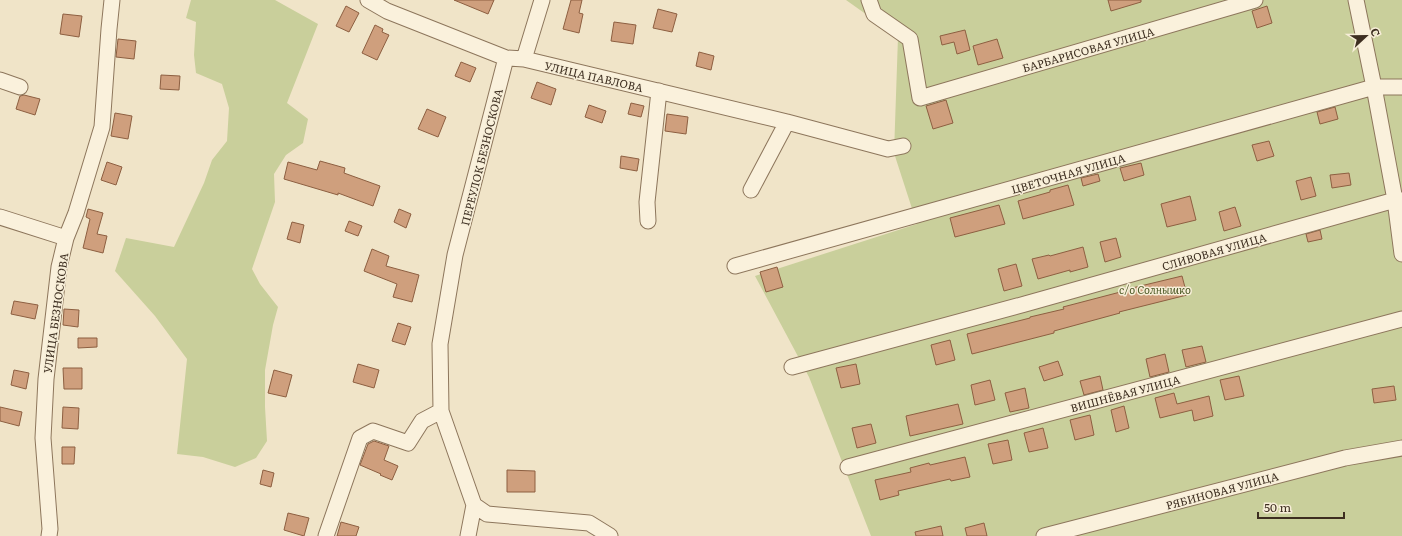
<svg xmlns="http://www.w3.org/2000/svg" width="1402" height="536" font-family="Literata,serif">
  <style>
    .green { fill: #c9cf9b }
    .building { fill: #cf9f7d; stroke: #8d5f41 }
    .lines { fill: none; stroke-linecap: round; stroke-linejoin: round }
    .minor-casing { stroke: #8d765c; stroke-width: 17 }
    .minor { stroke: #faf1dc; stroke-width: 15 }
    .labels { text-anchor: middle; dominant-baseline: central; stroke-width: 3; stroke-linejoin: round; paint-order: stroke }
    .street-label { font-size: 11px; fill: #3d2e20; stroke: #f7eed8 }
    .park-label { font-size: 11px; font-style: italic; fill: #4d5a26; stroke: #f7eed8 }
  </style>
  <rect width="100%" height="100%" fill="#f0e4c8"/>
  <path class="green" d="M191 0H275L318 24 287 103 308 119 303 143 286 155 274 174 275 202 252 269 260 284 278 307 273 325 265 370V407L267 441 256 458 235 467 203 457 177 454 187 359 155 316 115 271 126 238 174 247 204 183 212 160 227 141 229 108 222 84 196 73 194 55 196 22 186 18Z
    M846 0H1402V536H871L809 377 755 276 917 224 894 153 898 37Z"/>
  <path class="building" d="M454 0H494L488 14Z
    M571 0H582L579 13 583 14 579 33 563 29Z
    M1108 0H1141V2L1111 11Z
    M346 6 359 13 349 32 336 26Z
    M1267 6 1272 23 1257 28 1252 11Z
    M658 9 677 14 672 32 653 28Z
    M63 14 82 16 79 37 60 34Z
    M614 22 636 25 633 44 611 41Z
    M375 25 383 29 382 32 389 35 377 60 362 53Z
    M965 30 970 50 957 54 954 42 942 45 940 36Z
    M118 39 136 41 134 59 116 57Z
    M997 39 1003 58 978 65 973 46Z
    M699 52 714 56 711 70 696 66Z
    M461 62 476 68 470 82 455 76Z
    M161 75 180 76 179 90 160 89Z
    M537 82 556 89 551 105 531 98Z
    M24 95 40 99 35 115 16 109 20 96Z
    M946 100 953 123 933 129 926 106Z
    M631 103 644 106 641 117 628 114Z
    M589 105 606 111 602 123 585 117Z
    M1335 107 1338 119 1320 124 1317 112Z
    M427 109 446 117 438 137 418 129Z
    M115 113 132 116 128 139 111 136Z
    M667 114 688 117 686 134 665 131Z
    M1269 141 1274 156 1257 161 1252 145Z
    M621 156 639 159 637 171 620 168Z
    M320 161 345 168 344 173 380 186 373 206 338 193V195L284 179 288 162 317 170Z
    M107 162 122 167 116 185 101 180Z
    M1141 163 1144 175 1124 181 1120 168Z
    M1349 173 1351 185 1332 188 1330 175Z
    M1098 174 1100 181 1083 186 1081 178Z
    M1311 177 1316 196 1301 200 1296 181Z
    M1068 185 1074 205 1023 219 1018 201 1050 192V190Z
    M1190 196 1196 220 1167 227 1161 204Z
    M999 205 1005 224 955 237 950 218Z
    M1235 207 1241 226 1224 231 1219 212Z
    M88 209 103 213 97 234 107 236 103 253 83 248 90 219 86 217Z
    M399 209 411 214 406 228 394 222Z
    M349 221 362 226 358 236 345 231Z
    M292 222 304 225 300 243 287 239Z
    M1320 230 1322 239 1308 242 1306 234Z
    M1116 238 1121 257 1105 262 1100 242Z
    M1083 247 1088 267 1070 272V270L1038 279 1032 259 1049 255 1050 256Z
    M372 249 389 256 386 266 419 275 412 302 393 297 397 284 364 271Z
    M1016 264 1022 286 1004 291 998 269Z
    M777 267 783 287 766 292 760 272Z
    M1182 276 1187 295 1119 312 1120 313 1054 331V333L972 354 967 334 1030 318V317L1064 309 1063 307 1128 290V289Z
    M14 301 38 305 35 319 11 314Z
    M64 309 79 310 78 327 63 325Z
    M398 323 411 327 405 345 392 341Z
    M78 338H97V347L78 348Z
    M950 340 955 360 936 365 931 345Z
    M1202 346 1206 362 1186 367 1182 350Z
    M1165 354 1169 372 1150 377 1146 359Z
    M1058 361 1063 375 1044 381 1039 367Z
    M358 364 379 370 374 388 353 382Z
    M856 364 860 384 841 388 836 368Z
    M63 368H82V389H64Z
    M14 370 29 373 26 389 11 385Z
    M274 370 292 375 286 397 268 393Z
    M1100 376 1103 390 1084 395 1080 381Z
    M1239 376 1244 396 1225 400 1220 380Z
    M990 380 995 400 975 405 971 385Z
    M1394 386 1396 400 1374 403 1372 389Z
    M1025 388 1029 408 1010 412 1005 393Z
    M1174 393 1177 404 1209 396 1213 416 1194 421 1192 410 1160 418 1155 398Z
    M958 404 963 424 910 436 906 416Z
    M1124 406 1129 428 1116 432 1111 410Z
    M0 407 22 412 19 426 0 421Z
    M63 407 79 408 78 429 62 428Z
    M1090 415 1094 435 1075 440 1070 420Z
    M871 424 876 443 857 448 852 428Z
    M1043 428 1048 448 1029 452 1024 433Z
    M1008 440 1012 460 993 464 988 444Z
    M374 441 389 446 384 460 398 466 392 480 380 475 381 474 360 465 368 444Z
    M62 447H75L74 464H62Z
    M965 457 970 477 951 481 950 479 898 491 899 495 880 500 875 480 911 472 910 468 929 463 930 465Z
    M263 470 274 473 271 487 260 484Z
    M507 470 535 471V492H507Z
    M288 513 309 518 304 536 284 530Z
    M341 522 359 527 356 536H337Z
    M984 523 987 536H967L965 528Z
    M941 526 943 536H916L915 532Z"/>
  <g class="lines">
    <defs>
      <path id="minor" d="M368 0 387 11 506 58 524 59 787 122 888 149 903 146
        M869 0 874 14 910 39 920 98 1255 0
        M1356 0 1374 87 1395 200 1402 254
        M506 58 455 255 440 344 441 411 474 505 487 514 589 523 610 536
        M524 59 542 0
        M0 80 20 87
        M751 190 787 122
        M0 217 66 238
        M648 221 647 202 659 91
        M735 266 1374 87H1402
        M792 367 1025 304 1395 200H1402
        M848 467 1402 319
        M49 536 50 529 43 438 46 379 59 267 66 238 76 213 102 127 109 29 112 0
        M326 536 360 438 373 431 408 443 422 421 441 411
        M468 536 474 505
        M1044 536 1345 458 1402 448"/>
    </defs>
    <use href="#minor" class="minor-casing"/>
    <use href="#minor" class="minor"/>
  </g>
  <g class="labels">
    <g class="street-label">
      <text transform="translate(1088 49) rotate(-16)">БАРБАРИСОВАЯ УЛИЦА</text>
      <text transform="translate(594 76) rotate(13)">УЛИЦА ПАВЛОВА</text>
      <text transform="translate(481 157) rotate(-76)">ПЕРЕУЛОК БЕЗНОСКОВА</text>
      <text transform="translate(1068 173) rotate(-16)">ЦВЕТОЧНАЯ УЛИЦА</text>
      <text transform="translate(1214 251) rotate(-16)">СЛИВОВАЯ УЛИЦА</text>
      <text transform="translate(55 313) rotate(-82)">УЛИЦА БЕЗНОСКОВА</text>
      <text transform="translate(1125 393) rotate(-15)">ВИШНЁВАЯ УЛИЦА</text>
      <text transform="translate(1222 490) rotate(-15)">РЯБИНОВАЯ УЛИЦА</text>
    </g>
    <g class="park-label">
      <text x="1155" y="289">с/о Солнышко</text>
    </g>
  </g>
  <g transform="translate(1366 36) rotate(68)" stroke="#f7eed8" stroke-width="3" paint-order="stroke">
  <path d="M0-3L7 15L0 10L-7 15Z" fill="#3d2e20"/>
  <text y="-6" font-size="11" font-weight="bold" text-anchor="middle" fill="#3d2e20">С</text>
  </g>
  <path d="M1258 512v6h86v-6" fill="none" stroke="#3d2e20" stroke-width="2"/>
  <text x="1264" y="512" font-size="12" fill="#3d2e20" stroke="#f7eed8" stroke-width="3" paint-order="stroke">50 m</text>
</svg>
